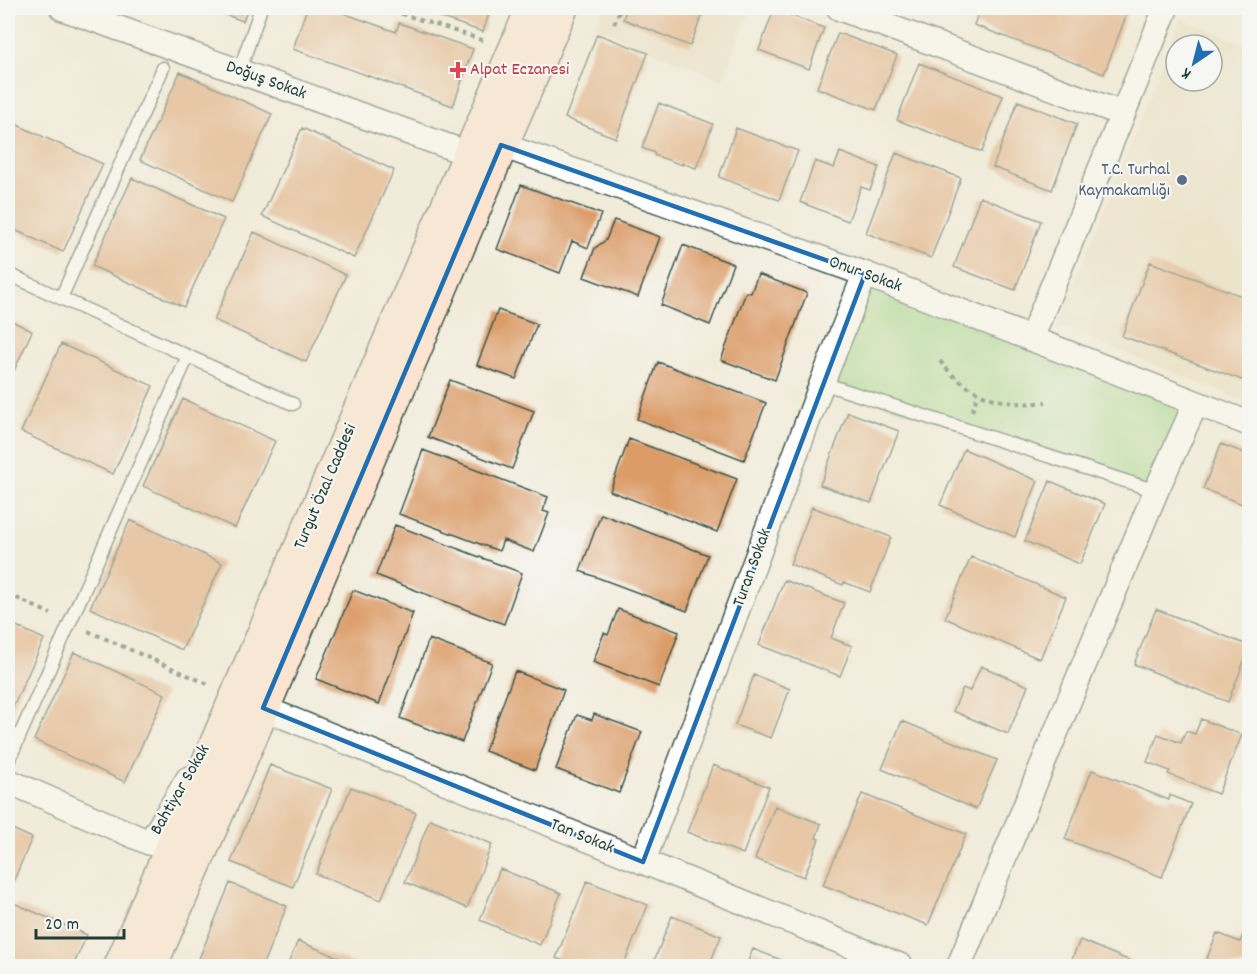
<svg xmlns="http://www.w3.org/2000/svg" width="1257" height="974" font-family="Dekko,sans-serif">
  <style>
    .built { fill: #e6daba; fill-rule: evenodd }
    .green { fill: #9dd78a; stroke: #5e8a5f; stroke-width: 1.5 }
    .building { fill: #db9c68 }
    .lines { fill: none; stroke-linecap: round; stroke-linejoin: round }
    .lane-casing { stroke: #3e574d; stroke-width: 15 }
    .street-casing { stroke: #3e574d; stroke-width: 27 }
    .secondary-casing { stroke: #3e574d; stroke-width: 36 }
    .path { stroke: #3e574d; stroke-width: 4; stroke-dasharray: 4.5 4.5; stroke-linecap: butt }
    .lane { stroke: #fff; stroke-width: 12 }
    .street { stroke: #fff; stroke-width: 24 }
    .secondary { stroke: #fde4d0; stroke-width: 33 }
    .marked { fill: none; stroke: #1f6fb2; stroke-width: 4.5; stroke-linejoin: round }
    .health-dot { fill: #e0444e; stroke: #f6f6f2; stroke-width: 2 }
    .service-dot { fill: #5c6f8a; stroke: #f6f6f2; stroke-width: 2 }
    .labels { text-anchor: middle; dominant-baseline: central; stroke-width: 4.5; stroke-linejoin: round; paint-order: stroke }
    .health-label { font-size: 18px; fill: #be3a42; stroke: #f6f6f2; text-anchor: start }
    .street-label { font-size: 18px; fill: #1f3d34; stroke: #f6f6f2 }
    .service-label { font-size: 18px; fill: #4e5e75; stroke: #f6f6f2; text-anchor: end }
  </style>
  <rect width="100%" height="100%" fill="#f6f6f2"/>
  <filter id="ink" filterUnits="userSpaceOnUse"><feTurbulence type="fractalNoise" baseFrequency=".0167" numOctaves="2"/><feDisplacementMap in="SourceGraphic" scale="12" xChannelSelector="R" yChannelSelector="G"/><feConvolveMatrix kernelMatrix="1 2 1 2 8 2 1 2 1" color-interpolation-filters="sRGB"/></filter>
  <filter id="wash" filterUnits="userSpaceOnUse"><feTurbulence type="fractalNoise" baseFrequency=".008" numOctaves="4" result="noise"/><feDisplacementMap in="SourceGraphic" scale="24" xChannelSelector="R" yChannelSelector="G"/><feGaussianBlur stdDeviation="1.35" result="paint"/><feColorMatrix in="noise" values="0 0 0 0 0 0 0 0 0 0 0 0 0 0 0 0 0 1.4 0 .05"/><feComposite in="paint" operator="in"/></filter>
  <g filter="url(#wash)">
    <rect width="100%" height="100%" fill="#f1ebd9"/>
    <path class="built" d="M604 8H751L722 80 595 27Z
      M1180 18 1249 46V403L1058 326ZM1176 45H1212V81H1176Z"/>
    <path class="green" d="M865 274 1196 403 1156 491 822 383Z"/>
    <g id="blocks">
      <path class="building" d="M206 8H248L243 21Z
        M307 8H329L396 32 399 23 473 49 453 106 293 49Z
        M413 8H491L483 32Z
        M627 8H705L690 46 623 19Z
        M980 8H1129L1104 74 974 25Z
        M774 9 824 28 809 69 759 50Z
        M838 33 897 55 876 110 817 88Z
        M597 34 648 53 616 138 565 118Z
        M919 63 1003 96 982 152 897 120Z
        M180 72 272 114 232 202 140 160Z
        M1018 101 1077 124 1052 190 993 167Z
        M659 103 713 124 696 168 682 163V165L654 155 655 153 642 148Z
        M11 122 103 164 63 252 8 227V131Z
        M302 128 394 170 354 258 262 216Z
        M736 128 798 151 779 200 719 177Z
        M840 152 879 167 870 190 861 187 848 221 800 202 815 161 834 168Z
        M896 153 961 178 931 258 866 233Z
        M132 178 224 219 184 307 92 266Z
        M521 185 601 214 588 248 572 241 560 273 497 249Z
        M980 197 1041 221 1015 290 954 267Z
        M614 220 660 237 638 297 584 277 595 248 606 240Z
        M254 232 346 275 306 362 214 320Z
        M683 245 733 264 710 325 661 305Z
        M1150 262 1250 299V383L1122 336Z
        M758 274 807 293 775 380 721 360 746 292 751 293Z
        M498 310 537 324 516 379 477 365Z
        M8 319 32 331 8 384Z
        M61 344 153 386 113 474 21 432Z
        M658 362 766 403 744 460 637 419Z
        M450 380 534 411 512 469 428 437Z
        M183 399 275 441 235 528 143 486Z
        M848 412 899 431 871 503 820 485Z
        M629 439 737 479 717 532 610 491Z
        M1221 444 1250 455V507L1203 489Z
        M964 449 1038 481 1015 537 940 505Z
        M423 450 548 497 543 511 549 513 534 552 503 540 499 551 399 514Z
        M1050 481 1105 504 1080 564 1025 541Z
        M812 507 891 537 870 592 844 582 843 585 790 564Z
        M601 514 708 555 687 611 580 571Z
        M130 520 222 563 182 650 90 608Z
        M395 525 522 573 504 624 376 575Z
        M971 557 1066 597 1040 659 945 618Z
        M784 580 844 603 831 638 852 646 840 676 759 645Z
        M353 590 413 613 379 704 316 679Z
        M618 609 679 632 659 687 593 662 604 633 608 635Z
        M1156 609 1250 646 1228 702 1134 664Z
        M8 622 44 639 8 718Z
        M429 639 492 663 462 742 400 718Z
        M74 652 165 694 125 782 34 740Z
        M981 666 1028 686 1008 734 953 711 963 688 970 691Z
        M515 671 564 690 535 770 485 751Z
        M754 675 790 689 771 738 735 725Z
        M594 714 642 732 619 793 556 769 577 715 592 720Z
        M1201 719 1242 735 1218 794 1168 774 1170 771 1147 762 1158 734 1181 743 1186 731 1195 734Z
        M902 721 997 760 976 809 882 769Z
        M270 765 332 789 293 887 231 862Z
        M713 765 769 787 743 854 687 832Z
        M1092 770 1169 800 1170 795 1191 804 1162 877 1065 839Z
        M351 787 416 813 381 900 316 874Z
        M862 794 966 834 928 925 823 885Z
        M775 806 821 824 816 838 819 839 804 877 755 859Z
        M430 819 492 844 467 908 405 882Z
        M8 827 32 838 8 894Z
        M500 869 561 893 540 945 480 920Z
        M587 881 648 905 623 966H577L556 958Z
        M230 883 287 906 262 966H196Z
        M16 904 87 935 73 966H8V923Z
        M672 916 721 936 709 966H652Z
        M1250 919V966H1204L1217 933 1240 942Z
        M1080 940 1133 962 1131 966H1069Z
        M298 941 360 966H287Z
        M753 949 797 966H734L736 962 746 966Z"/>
    </g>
  </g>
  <g filter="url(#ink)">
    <use href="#blocks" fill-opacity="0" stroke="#3e574d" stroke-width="1.5"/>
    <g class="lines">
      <defs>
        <path id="lane" d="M239 72 261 8
          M8 274 293 404
          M61 298 163 68
          M822 383 1156 491
          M8 762 188 356"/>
        <path id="street" d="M62 8 469 154
          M839 8 1123 114
          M487 140 865 274 1250 424
          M1031 339 1166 8
          M263 708 901 966
          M8 781 150 843 188 779
          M643 862 822 383 865 274
          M959 966 1156 491 1196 403"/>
        <path id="secondary" d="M121 966 533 8
          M150 966 263 708 501 145 561 8"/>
      </defs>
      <use href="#lane" class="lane-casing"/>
      <use href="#street" class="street-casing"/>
      <use href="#secondary" class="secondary-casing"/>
      <path class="path" d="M384 8 485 41
        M614 24 621 8
        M940 361C967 395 1003 408 1046 402
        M972 411 978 394
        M8 594 51 614
        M88 631 210 685"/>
      <use href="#lane" class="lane"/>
      <use href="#street" class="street"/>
      <use href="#secondary" class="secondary"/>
    </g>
  </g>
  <path d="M0 0H1257V974H0ZM501 145 865 274 643 862 263 708Z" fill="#f1ebd9" fill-opacity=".55" fill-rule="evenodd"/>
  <path class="marked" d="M501 145 865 274 643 862 263 708Z"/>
  <path class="health-dot" d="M455 61h6v6h6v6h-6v6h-6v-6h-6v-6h6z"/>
  <circle class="service-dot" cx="1182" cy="180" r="6"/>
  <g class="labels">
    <g class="health-label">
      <text x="470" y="70">Alpat Eczanesi</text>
    </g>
    <g class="street-label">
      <text transform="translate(266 81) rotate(20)">Doğuş Sokak</text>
      <text transform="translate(865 275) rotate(20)">Onur Sokak</text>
      <text transform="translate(326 487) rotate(-67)">Turgut Özal Caddesi</text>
      <text transform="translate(753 568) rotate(-70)">Turan Sokak</text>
      <text transform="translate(181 790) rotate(-60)">Bahtiyar Sokak</text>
      <text transform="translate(582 837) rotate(22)">Tan Sokak</text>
    </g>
    <g class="service-label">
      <text x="1170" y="170">T.C. Turhal<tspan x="1170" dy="21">Kaymakamlığı</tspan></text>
    </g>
  </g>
  <rect width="1257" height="974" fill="none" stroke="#f6f6f2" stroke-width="30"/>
  <g transform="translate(1194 63) rotate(215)"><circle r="28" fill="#f6f6f2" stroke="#a0aca6" stroke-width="1.5"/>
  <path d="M0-4.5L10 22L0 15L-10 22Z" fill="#1f6fb2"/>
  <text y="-9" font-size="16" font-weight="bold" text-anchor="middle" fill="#1f3d34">K</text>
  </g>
  <path d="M36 929v9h88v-9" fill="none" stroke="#1f3d34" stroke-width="3"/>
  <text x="45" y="929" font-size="18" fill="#1f3d34" stroke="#f6f6f2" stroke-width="4.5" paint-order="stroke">20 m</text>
</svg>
